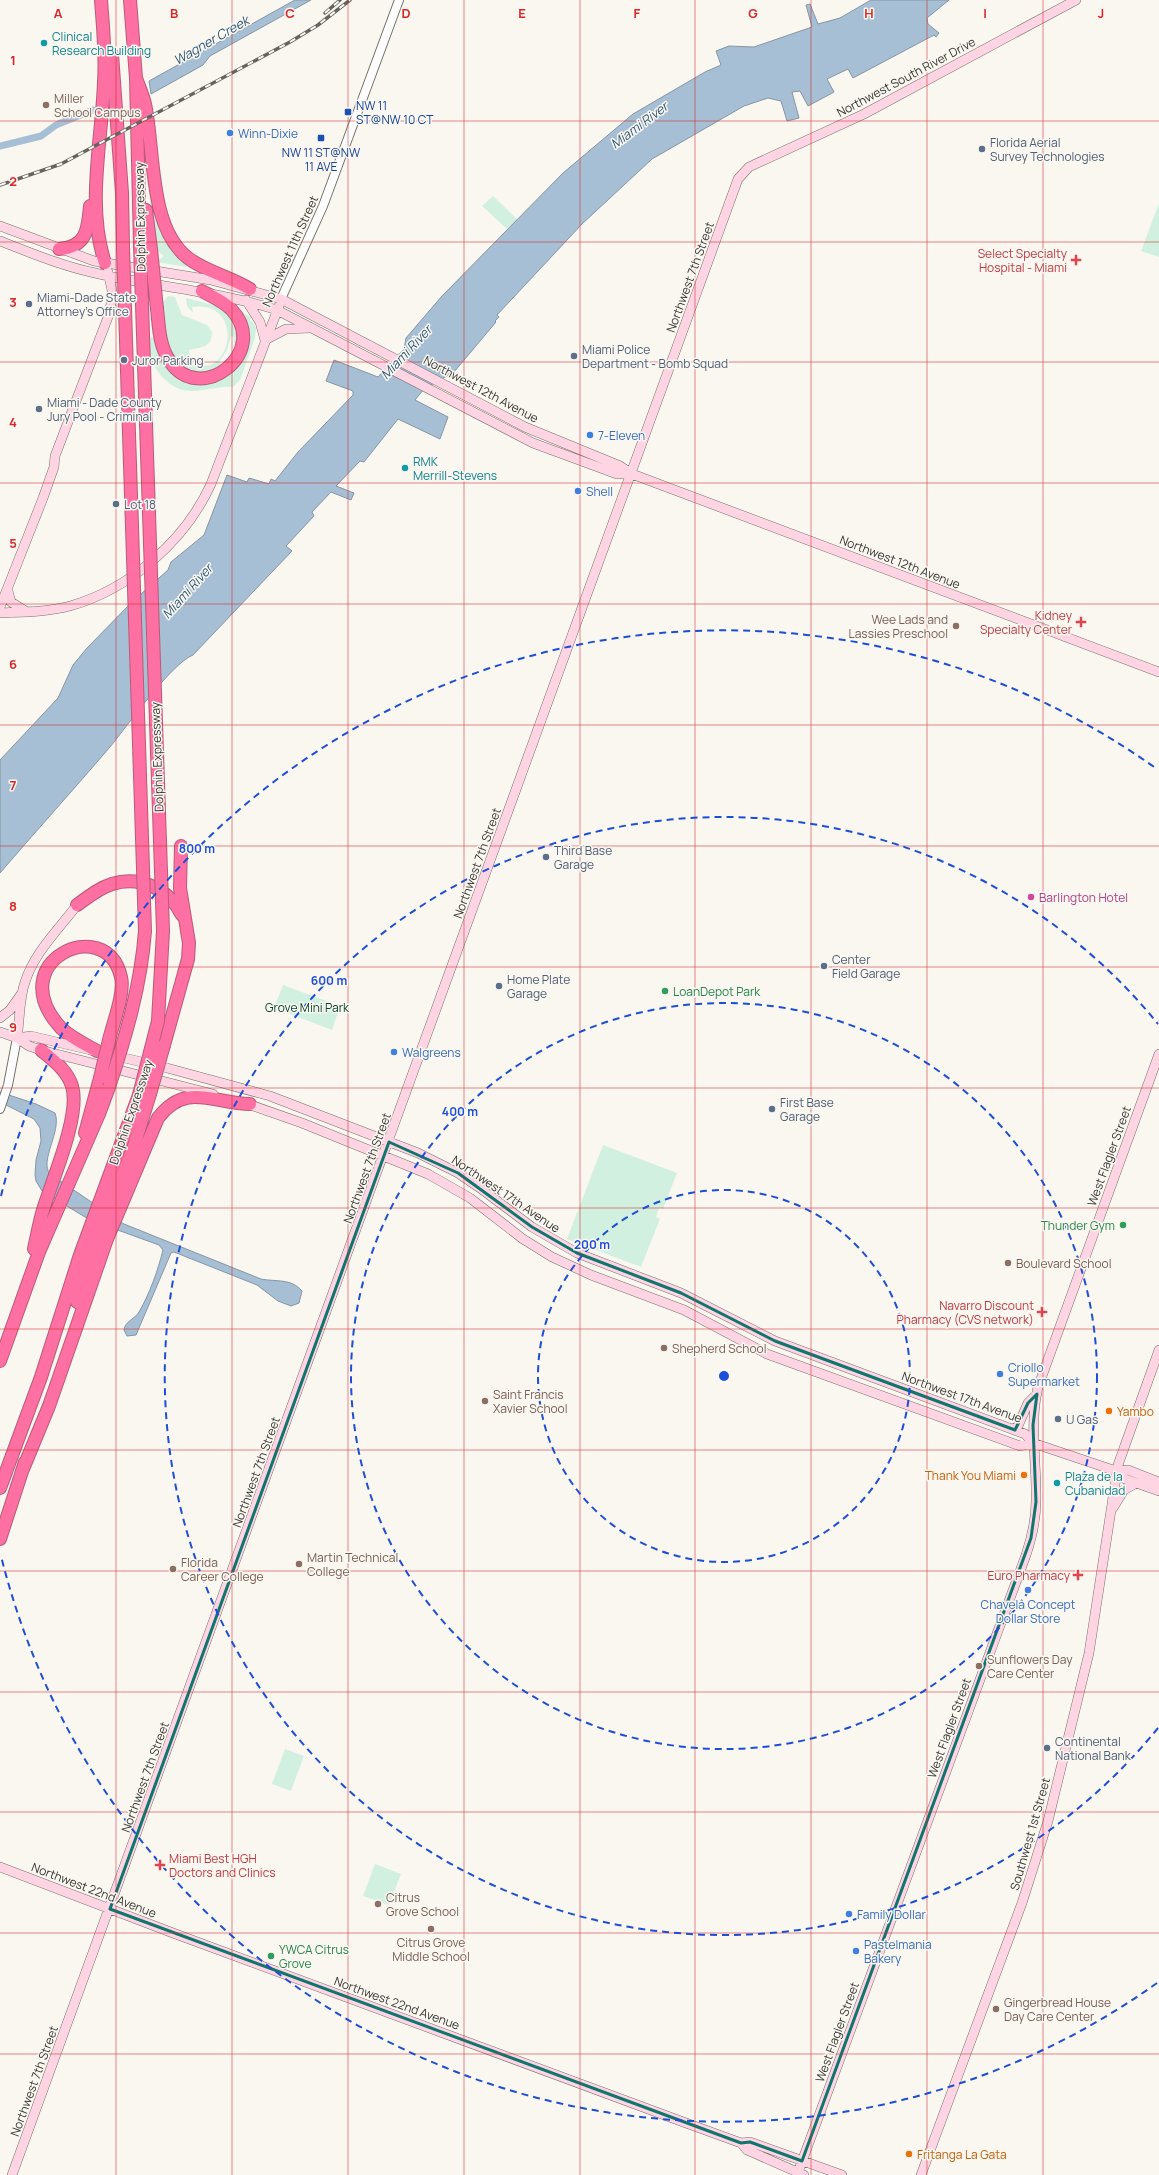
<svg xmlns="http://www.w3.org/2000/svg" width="1159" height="2175" font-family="Manrope,sans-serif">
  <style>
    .green { fill: #d1f0e0 }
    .water { fill: #a6bfd4; stroke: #8596a4 }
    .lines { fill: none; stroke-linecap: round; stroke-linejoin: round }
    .canal { stroke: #a6bfd4; stroke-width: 7 }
    .tertiary-casing { stroke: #76746e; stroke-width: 10 }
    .secondary-casing { stroke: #76746e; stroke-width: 10 }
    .motorway-casing { stroke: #b85b7b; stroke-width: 14 }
    .tertiary { stroke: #fff; stroke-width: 8 }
    .secondary { stroke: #ffd4e3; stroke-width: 9 }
    .motorway { stroke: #fe6fa2; stroke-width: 12 }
    .rail-casing { stroke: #656460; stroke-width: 3.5 }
    .rail { stroke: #faf7f1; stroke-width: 2; stroke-dasharray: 6; stroke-linecap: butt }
    .motorway-bridge-casing { stroke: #b85b7b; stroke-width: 14; stroke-linecap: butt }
    .motorway-bridge { stroke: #fe6fa2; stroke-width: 12 }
    .marked { fill: none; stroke: #0f766e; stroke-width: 3; stroke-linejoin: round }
    .grid { fill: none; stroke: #d62828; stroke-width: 1; stroke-opacity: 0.55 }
    .ring { fill: none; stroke: #1d4ed8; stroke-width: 2; stroke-dasharray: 7 5 }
    .culture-dot { fill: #0f9aa8; stroke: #faf7f1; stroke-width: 1.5 }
    .education-dot { fill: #8d6e63; stroke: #faf7f1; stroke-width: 1.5 }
    .transit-dot { fill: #1a4fb4; stroke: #faf7f1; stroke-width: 1.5 }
    .shop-dot { fill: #3f7fe0; stroke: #faf7f1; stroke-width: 1.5 }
    .service-dot { fill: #5c6f8a; stroke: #faf7f1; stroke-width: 1.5 }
    .health-dot { fill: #e0444e; stroke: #faf7f1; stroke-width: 1.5 }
    .hotel-dot { fill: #d1479c; stroke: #faf7f1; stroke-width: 1.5 }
    .leisure-dot { fill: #2e9e5b; stroke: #faf7f1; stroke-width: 1.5 }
    .food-dot { fill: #e8710a; stroke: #faf7f1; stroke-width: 1.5 }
    .labels { text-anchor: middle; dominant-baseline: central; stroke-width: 3; stroke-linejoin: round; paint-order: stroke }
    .culture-label { font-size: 12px; fill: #0d838f; stroke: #faf7f1; text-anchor: start }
    .street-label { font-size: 12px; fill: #373633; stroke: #faf7f1 }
    .education-label { font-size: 12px; fill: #785e54; stroke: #faf7f1; text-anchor: start }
    .transit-label { font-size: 12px; fill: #164399; stroke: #faf7f1; text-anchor: start }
    .shop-label { font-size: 12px; fill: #366cbe; stroke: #faf7f1; text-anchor: start }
    .service-label { font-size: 12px; fill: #4e5e75; stroke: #faf7f1; text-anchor: start }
    .health-label { font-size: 12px; fill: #be3a42; stroke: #faf7f1; text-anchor: end }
    .hotel-label { font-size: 12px; fill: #b23c85; stroke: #faf7f1; text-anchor: start }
    .leisure-label { font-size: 12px; fill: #27864d; stroke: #faf7f1; text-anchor: start }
    .park-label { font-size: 12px; fill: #074530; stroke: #faf7f1 }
    .food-label { font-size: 12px; fill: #c56008; stroke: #faf7f1; text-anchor: start }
    .water-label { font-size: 13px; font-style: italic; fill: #2f5979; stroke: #faf7f1 }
    .grid-label { font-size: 13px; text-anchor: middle; font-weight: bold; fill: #d62828; stroke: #faf7f1; stroke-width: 3; stroke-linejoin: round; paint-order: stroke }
    .centre { fill: #1d4ed8; stroke: #faf7f1; stroke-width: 2 }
    .ring-label { font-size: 12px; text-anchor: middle; font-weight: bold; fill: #1d4ed8; stroke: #faf7f1; stroke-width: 3; stroke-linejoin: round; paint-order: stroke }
  </style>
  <rect width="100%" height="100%" fill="#faf7f1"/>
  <path class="green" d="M147 164 158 212 190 262 187 267 156 262 164 256 154 248Z
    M493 196 518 220 507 229 482 206Z
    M1159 203V257L1141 251Z
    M168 296 175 297 182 315 207 325 212 332C212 348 201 347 189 350L190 361 194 365C234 377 244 299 192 307L193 312 191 311 187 306 186 298 217 306 235 319 238 344 234 343V337L231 336 227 350 219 362 222 365 232 353 236 354 210 374 189 372 170 355 160 306Z
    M238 310 251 317 250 320 254 323 256 328 255 338 240 380 233 387C219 386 206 391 193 391 173 392 159 376 151 360 149 354 150 344 150 338L156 337 186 379 236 366Z
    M283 985 340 1006 332 1030 274 1008Z
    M603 1145 677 1173 663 1209 659 1208 656 1217 660 1219 641 1267 567 1239Z
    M285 1749 304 1756 291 1791 272 1784Z
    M375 1864 401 1874 389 1905 363 1896Z"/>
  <path class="water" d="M295 0H311L210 56 203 65 151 94 149 81Z
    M871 0H949L927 18 928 24 939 33 936 37 934 35 853 78 848 69 827 79 834 92 808 106 800 91 792 92 799 118 787 121 781 101 768 98 744 106 652 159 582 224 497 315 499 317 495 321 496 322 454 372 424 389 415 400 448 417 440 439 398 419 364 462 360 461 336 486 354 493 351 500 331 492 312 512 314 516 286 546 292 551 193 655C171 664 128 725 110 747 74 789 37 830 0 873V760L58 698 73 665 87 648 132 602 168 570 171 562 204 535 227 475 247 482 249 478 269 484 271 479 275 481 298 452 353 395V391L326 381 334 360 378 377 404 349 406 338 442 296 563 173 633 114 705 72 721 65 716 51 729 46 754 47 812 27 806 5 810 4 818 24 840 18Z
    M0 1092 36 1104 55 1113C62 1131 39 1161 50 1174L124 1224 261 1279C276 1282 291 1278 302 1291L299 1303 291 1306 278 1301 257 1285 174 1252 171 1253 136 1335 127 1336 124 1330C125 1321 135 1319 139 1312 150 1293 158 1270 163 1250L159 1245 90 1220 42 1191 36 1181 35 1175 36 1160 41 1141 40 1128 34 1119 0 1102Z"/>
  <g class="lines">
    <path class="canal" d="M0 146 41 136 56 125 93 110"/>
    <defs>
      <path id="tertiary" d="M281 299 323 206 399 0
        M0 1109 8 1085 17 1038"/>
      <path id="secondary" d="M0 226 94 261 211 280 281 299 525 427 620 466 632 474 1159 672
        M0 241C31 253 62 266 95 273 156 287 217 291 277 310L533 443 617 474H632
        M246 300 260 322 265 340
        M265 340 286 329 310 328
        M8 591 11 602 27 612
        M0 607 43 498 54 467 55 456 108 317 113 295 108 272
        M0 613C23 612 47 612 70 606 130 589 185 541 211 484L279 306
        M0 1018 10 1010 22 993
        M0 1032 17 1038 31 1036 167 1068 270 1096 418 1153 458 1173 480 1188 532 1227 577 1253 681 1293 775 1341 1025 1434 1033 1443
        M17 1038 29 1046 41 1050 213 1094
        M17 1038C20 1019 19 999 25 982 34 953 59 929 77 905
        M245 1103 302 1123 428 1174 470 1198 523 1239 552 1257 591 1275 684 1310 767 1354 1020 1446 1033 1443 1116 1471 1128 1470 1159 1482
        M1013 1429 1018 1426 1028 1403 1037 1394
        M1116 1471 1125 1479 1159 1491
        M1113 1508 1124 1490 1136 1483
        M0 1867 173 1933 686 2123 741 2143 750 2142 842 2175
        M741 2143 747 2150 804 2175
        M12 2175 738 179 749 167 864 114 1076 0
        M797 2175 1026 1555C1032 1537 1036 1519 1036 1501 1037 1462 1029 1425 1038 1387L1159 1054
        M921 2175 1022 1903 1048 1821 1089 1653 1118 1465 1159 1350"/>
      <path id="motorway" d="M101 0C103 27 106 55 104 82 102 141 86 205 105 263
        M130 0 136 78 140 245
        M112 54 122 193 123 247
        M136 78C139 87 143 95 145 104 155 150 148 227 188 258 206 272 231 277 250 289
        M146 210 151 249
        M59 249C87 247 88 229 90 206
        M157 309C159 326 159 345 169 360 199 408 272 352 231 309 223 301 211 296 202 291
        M77 905C88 897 99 888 112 884 140 875 169 889 182 915
        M164 1045 188 959 189 943 180 888 181 846
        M97 1051C85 1044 71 1038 61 1028 0 962 106 912 121 977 125 993 113 1023 109 1040
        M85 1133 100 1078
        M34 1249C37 1236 39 1223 43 1210 52 1180 81 1115 72 1086 67 1070 53 1060 41 1050
        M77 1302 99 1234 134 1146 150 1094
        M0 1361 39 1252 99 1114 109 1087
        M23 1469 49 1406 107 1239 158 1118C186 1081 214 1104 250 1104
        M0 1488 41 1377 80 1255 139 1095
        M0 1539 25 1462"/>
    </defs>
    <use href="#tertiary" class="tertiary-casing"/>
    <use href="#secondary" class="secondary-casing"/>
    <use href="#motorway" class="motorway-casing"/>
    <use href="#tertiary" class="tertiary"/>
    <use href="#secondary" class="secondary"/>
    <use href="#motorway" class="motorway"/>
    <defs>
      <path id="rail" d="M325 13 340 0
        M0 185 61 164 290 42 318 25 350 0"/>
    </defs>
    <use href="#rail" class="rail-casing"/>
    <use href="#rail" class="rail"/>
    <defs>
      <path id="motorway-bridge" d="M151 249 157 309
        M100 1078 109 1040
        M109 1087C126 1036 141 985 145 931L123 247
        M150 1094 164 1045
        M139 1095 158 1021 163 931 140 245"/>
    </defs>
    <use href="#motorway-bridge" class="motorway-bridge-casing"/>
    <use href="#motorway-bridge" class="motorway-bridge"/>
  </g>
  <path class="marked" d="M389 1142 458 1173 532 1227 577 1253 681 1293 775 1341 1015 1430 1028 1403 1037 1394 1033 1425 1036 1502 1031 1538 802 2161 750 2142 741 2143 110 1909Z"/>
  <path class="grid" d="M116 0V2175M232 0V2175M348 0V2175M464 0V2175M580 0V2175M695 0V2175M811 0V2175M927 0V2175M1043 0V2175M0 121H1159M0 242H1159M0 362H1159M0 483H1159M0 604H1159M0 725H1159M0 846H1159M0 967H1159M0 1088H1159M0 1208H1159M0 1329H1159M0 1450H1159M0 1571H1159M0 1692H1159M0 1812H1159M0 1933H1159M0 2054H1159"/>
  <g class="ring">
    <circle cx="724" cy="1376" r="186"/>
    <circle cx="724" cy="1376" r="373"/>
    <path d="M1158 1728A559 559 0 1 1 1158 1024"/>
    <path d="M1157 1983A745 745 0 0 1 1 1556M1 1196A745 745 0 0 1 1157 769"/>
  </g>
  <g class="culture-dot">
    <circle cx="44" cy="43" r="4"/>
    <circle cx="405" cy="468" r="4"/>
    <circle cx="1057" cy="1483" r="4"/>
  </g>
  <g class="education-dot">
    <circle cx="46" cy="105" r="4"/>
    <circle cx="956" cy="626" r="4"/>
    <circle cx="1008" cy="1263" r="4"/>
    <circle cx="664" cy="1348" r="4"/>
    <circle cx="485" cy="1401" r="4"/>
    <circle cx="299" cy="1564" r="4"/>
    <circle cx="173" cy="1569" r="4"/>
    <circle cx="979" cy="1666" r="4"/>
    <circle cx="378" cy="1904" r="4"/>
    <circle cx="431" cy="1929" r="4"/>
    <circle cx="996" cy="2009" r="4"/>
  </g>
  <g class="transit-dot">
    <rect x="344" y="108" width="8" height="8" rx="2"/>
    <rect x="317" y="134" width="8" height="8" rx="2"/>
  </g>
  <g class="shop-dot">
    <circle cx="230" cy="133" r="4"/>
    <circle cx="590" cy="435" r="4"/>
    <circle cx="578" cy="491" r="4"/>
    <circle cx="394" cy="1052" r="4"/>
    <circle cx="1000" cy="1374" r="4"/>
    <circle cx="1028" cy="1590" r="4"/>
    <circle cx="849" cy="1914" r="4"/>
    <circle cx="856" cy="1951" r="4"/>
  </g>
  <g class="service-dot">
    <circle cx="982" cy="149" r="4"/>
    <circle cx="29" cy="304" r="4"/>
    <circle cx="574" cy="356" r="4"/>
    <circle cx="124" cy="360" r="4"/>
    <circle cx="39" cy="409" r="4"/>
    <circle cx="116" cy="504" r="4"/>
    <circle cx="546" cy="857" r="4"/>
    <circle cx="824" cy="966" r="4"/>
    <circle cx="499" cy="986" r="4"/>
    <circle cx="772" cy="1109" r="4"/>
    <circle cx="1058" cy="1419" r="4"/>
    <circle cx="1047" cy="1748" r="4"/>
  </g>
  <g class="health-dot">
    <path d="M1074 254h4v4h4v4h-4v4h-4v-4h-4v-4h4z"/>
    <path d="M1079 616h4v4h4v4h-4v4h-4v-4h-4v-4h4z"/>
    <path d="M1040 1306h4v4h4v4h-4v4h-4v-4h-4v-4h4z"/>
    <path d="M1076 1569h4v4h4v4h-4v4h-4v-4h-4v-4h4z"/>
    <path d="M158 1859h4v4h4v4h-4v4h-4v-4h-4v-4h4z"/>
  </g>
  <circle class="hotel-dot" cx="1031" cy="897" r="4"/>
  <g class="leisure-dot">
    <circle cx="665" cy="991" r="4"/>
    <circle cx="1123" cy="1225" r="4"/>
    <circle cx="271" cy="1956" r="4"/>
  </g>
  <g class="food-dot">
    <circle cx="1109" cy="1411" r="4"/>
    <circle cx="1024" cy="1475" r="4"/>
    <circle cx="909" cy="2154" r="4"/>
  </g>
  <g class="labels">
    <g class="culture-label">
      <text x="52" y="36">Clinical<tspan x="52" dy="14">Research Building</tspan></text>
      <text x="413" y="461">RMK<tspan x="413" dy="14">Merrill-Stevens</tspan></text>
      <text x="1065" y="1476">Plaza de la<tspan x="1065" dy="14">Cubanidad</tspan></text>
    </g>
    <g class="street-label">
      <text transform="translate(906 77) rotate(-28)">Northwest South River Drive</text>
      <text transform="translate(140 217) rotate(-91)">Dolphin Expressway</text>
      <text transform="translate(290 251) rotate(-66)">Northwest 11th Street</text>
      <text transform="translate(690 277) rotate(-70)">Northwest 7th Street</text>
      <text transform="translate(481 389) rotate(28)">Northwest 12th Avenue</text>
      <text transform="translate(900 562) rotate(21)">Northwest 12th Avenue</text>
      <text transform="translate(157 757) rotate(-92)">Dolphin Expressway</text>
      <text transform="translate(477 863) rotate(-70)">Northwest 7th Street</text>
      <text transform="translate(131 1112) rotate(-71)">Dolphin Expressway</text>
      <text transform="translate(1109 1156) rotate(-70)">West Flagler Street</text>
      <text transform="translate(367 1168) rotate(-70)">Northwest 7th Street</text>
      <text transform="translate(506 1194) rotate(34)">Northwest 17th Avenue</text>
      <text transform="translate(962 1397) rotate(20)">Northwest 17th Avenue</text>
      <text transform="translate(256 1472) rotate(-70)">Northwest 7th Street</text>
      <text transform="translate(949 1728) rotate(-70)">West Flagler Street</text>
      <text transform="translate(145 1777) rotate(-70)">Northwest 7th Street</text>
      <text transform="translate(1030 1834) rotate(-74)">Southwest 1st Street</text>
      <text transform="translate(94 1890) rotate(21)">Northwest 22nd Avenue</text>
      <text transform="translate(397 2003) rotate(20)">Northwest 22nd Avenue</text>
      <text transform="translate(837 2032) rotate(-70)">West Flagler Street</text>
      <text transform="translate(34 2081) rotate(-70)">Northwest 7th Street</text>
    </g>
    <g class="education-label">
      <text x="54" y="98">Miller<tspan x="54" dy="14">School Campus</tspan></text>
      <text x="948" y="619" text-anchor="end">Wee Lads and<tspan x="948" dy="14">Lassies Preschool</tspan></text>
      <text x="1016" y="1263">Boulevard School</text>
      <text x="672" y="1348">Shepherd School</text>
      <text x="493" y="1394">Saint Francis<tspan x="493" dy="14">Xavier School</tspan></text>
      <text x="307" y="1557">Martin Technical<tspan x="307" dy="14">College</tspan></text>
      <text x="181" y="1562">Florida<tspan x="181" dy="14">Career College</tspan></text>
      <text x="987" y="1659">Sunflowers Day<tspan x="987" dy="14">Care Center</tspan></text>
      <text x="386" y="1897">Citrus<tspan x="386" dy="14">Grove School</tspan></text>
      <text x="431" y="1942" text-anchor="middle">Citrus Grove<tspan x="431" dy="14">Middle School</tspan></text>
      <text x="1004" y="2002">Gingerbread House<tspan x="1004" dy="14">Day Care Center</tspan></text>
    </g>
    <g class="transit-label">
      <text x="356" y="105">NW 11<tspan x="356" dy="14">ST@NW 10 CT</tspan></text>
      <text x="321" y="152" text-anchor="middle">NW 11 ST@NW<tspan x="321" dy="14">11 AVE</tspan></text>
    </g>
    <g class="shop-label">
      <text x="238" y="133">Winn-Dixie</text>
      <text x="598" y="435">7-Eleven</text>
      <text x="586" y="491">Shell</text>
      <text x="402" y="1052">Walgreens</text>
      <text x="1008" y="1367">Criollo<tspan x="1008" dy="14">Supermarket</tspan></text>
      <text x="1028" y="1604" text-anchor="middle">Chavela Concept<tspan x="1028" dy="14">Dollar Store</tspan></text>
      <text x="857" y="1914">Family Dollar</text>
      <text x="864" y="1944">Pastelmania<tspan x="864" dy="14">Bakery</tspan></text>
    </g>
    <g class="service-label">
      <text x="990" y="142">Florida Aerial<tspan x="990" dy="14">Survey Technologies</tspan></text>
      <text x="37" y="297">Miami-Dade State<tspan x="37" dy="14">Attorney's Office</tspan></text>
      <text x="582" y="349">Miami Police<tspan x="582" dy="14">Department - Bomb Squad</tspan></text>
      <text x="132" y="360">Juror Parking</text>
      <text x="47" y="402">Miami - Dade County<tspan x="47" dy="14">Jury Pool - Criminal</tspan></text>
      <text x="124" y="504">Lot 18</text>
      <text x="554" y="850">Third Base<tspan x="554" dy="14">Garage</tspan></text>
      <text x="832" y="959">Center<tspan x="832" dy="14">Field Garage</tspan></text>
      <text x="507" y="979">Home Plate<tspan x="507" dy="14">Garage</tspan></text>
      <text x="780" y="1102">First Base<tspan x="780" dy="14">Garage</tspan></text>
      <text x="1066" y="1419">U Gas</text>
      <text x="1055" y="1741">Continental<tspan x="1055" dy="14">National Bank</tspan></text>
    </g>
    <g class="health-label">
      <text x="1067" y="253">Select Specialty<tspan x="1067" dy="14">Hospital - Miami</tspan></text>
      <text x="1072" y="615">Kidney<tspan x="1072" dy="14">Specialty Center</tspan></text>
      <text x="1034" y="1305">Navarro Discount<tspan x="1034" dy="14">Pharmacy (CVS network)</tspan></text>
      <text x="1070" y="1575">Euro Pharmacy</text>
      <text x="169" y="1858" text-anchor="start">Miami Best HGH<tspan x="169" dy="14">Doctors and Clinics</tspan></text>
    </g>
    <g class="hotel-label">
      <text x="1039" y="897">Barlington Hotel</text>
    </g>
    <g class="leisure-label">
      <text x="673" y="991">LoanDepot Park</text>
      <text x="1115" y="1225" text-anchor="end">Thunder Gym</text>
      <text x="279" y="1949">YWCA Citrus<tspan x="279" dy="14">Grove</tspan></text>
    </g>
    <g class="park-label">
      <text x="307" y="1007">Grove Mini Park</text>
    </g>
    <g class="food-label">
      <text x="1117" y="1411">Yambo</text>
      <text x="1016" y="1475" text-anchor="end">Thank You Miami</text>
      <text x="917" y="2154">Fritanga La Gata</text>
    </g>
    <g class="water-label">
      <text transform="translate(211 40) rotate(-30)">Wagner Creek</text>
      <text transform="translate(639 125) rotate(-37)">Miami River</text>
      <text transform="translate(406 352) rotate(-47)">Miami River</text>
      <text transform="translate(187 591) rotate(-48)">Miami River</text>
    </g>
  </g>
  <g class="grid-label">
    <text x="58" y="18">A</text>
    <text x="174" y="18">B</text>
    <text x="290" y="18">C</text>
    <text x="406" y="18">D</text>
    <text x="522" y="18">E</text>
    <text x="637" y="18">F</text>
    <text x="753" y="18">G</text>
    <text x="869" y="18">H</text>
    <text x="985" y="18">I</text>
    <text x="1101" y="18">J</text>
    <text x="13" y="65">1</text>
    <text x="13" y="186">2</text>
    <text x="13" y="307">3</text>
    <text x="13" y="427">4</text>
    <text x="13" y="548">5</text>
    <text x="13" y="669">6</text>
    <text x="13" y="790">7</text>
    <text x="13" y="911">8</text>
    <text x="13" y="1032">9</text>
  </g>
  <circle cx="724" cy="1376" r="6" class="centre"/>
  <g class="ring-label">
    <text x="197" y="853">800 m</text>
    <text x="329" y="985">600 m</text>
    <text x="460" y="1116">400 m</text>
    <text x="592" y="1249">200 m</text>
  </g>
</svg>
